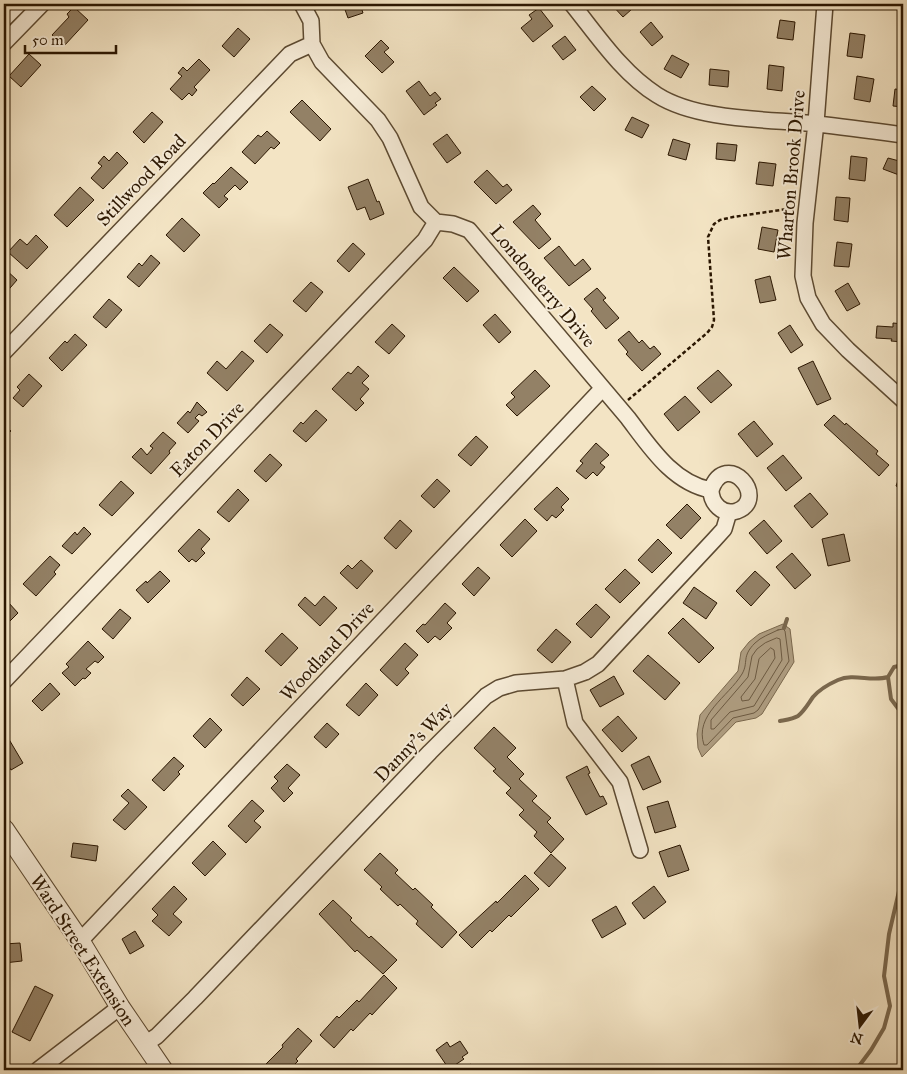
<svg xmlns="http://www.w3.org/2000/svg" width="907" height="1074" font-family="'IM FELL Great Primer',serif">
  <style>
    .water { fill: #af9e82; stroke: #7a684e }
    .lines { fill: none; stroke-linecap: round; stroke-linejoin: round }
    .shore { stroke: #6c5a42; stroke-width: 1 }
    .stream { stroke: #7a684e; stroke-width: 4 }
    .building { fill: #938166; stroke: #2a1601 }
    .minor-casing { stroke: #5c4a32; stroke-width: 18 }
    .tertiary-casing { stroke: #5c4a32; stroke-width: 21 }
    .path { stroke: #2a1601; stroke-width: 2.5; stroke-dasharray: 4 2.5; stroke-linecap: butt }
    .minor { stroke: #f7edd9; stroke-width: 15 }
    .tertiary { stroke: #f7edd9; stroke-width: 19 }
    .labels { text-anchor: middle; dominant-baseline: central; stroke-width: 4; stroke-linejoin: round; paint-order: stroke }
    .street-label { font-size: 19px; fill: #2a1601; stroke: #f7edd9 }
  </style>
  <rect width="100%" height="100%" fill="#f3e4c4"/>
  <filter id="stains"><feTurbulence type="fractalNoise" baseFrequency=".004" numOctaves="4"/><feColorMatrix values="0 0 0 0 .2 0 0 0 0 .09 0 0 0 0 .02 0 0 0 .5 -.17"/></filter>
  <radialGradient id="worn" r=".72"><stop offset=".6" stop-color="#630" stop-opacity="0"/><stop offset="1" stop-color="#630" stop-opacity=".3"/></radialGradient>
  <path class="water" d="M783 624 790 629 794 662 762 714 756 718 736 722 702 757 698 748 697 734 700 715 738 671 741 652 749 642 759 634Z"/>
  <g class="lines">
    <path class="shore" d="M778 630 783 629 785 631 789 661 758 710 754 713 733 718 707 745H704C694 715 728 697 742 674 749 662 741 657 755 643 761 637 770 634 778 630Z
      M777 638 780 639 782 660 754 706 730 712 714 729H711V720L748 677 752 656 757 649 765 643Z
      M771 648 774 650 775 658 749 700 742 701 741 697 755 679 759 659Z"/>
    <path class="stream" d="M784 628 787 619
      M903 665 894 667 888 677 891 699 903 715
      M780 721C785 720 793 719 798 716 805 710 808 704 813 697 819 690 829 684 838 680 854 673 871 682 888 677
      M856 1070 871 1050 884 1028 890 1006 884 976 889 934 903 874"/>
  </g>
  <path class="building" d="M343 4H360L363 13 348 18Z
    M611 4H627L632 9 623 17Z
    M74 7 88 20 64 46 52 35 69 17 67 14Z
    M539 8 553 26 533 42 521 28 532 19 529 15Z
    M780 20 795 22 793 40 777 38Z
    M651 22 663 37 652 46 640 32Z
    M238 28 250 39 234 57 222 46Z
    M850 33 865 35 862 58 847 56Z
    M565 36 576 50 563 60 552 46Z
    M381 40 389 48 384 52 394 62 382 73 365 56Z
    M29 54 41 65 21 87 9 76Z
    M672 55 689 64 681 78 664 69Z
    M199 59 210 70 194 87 197 90 192 96 189 93 182 100 170 89 182 76 178 73 183 67 187 71Z
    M769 65 784 67 782 91 767 89Z
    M710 69 729 71 728 87 709 85Z
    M857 76 874 79 870 102 854 99Z
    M419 81 430 96 435 92 441 99 435 103 437 105 424 115 406 91Z
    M592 86 606 99 594 111 580 97Z
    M895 89 903 90V107L893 106Z
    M302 100 331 129 320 141 290 112Z
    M152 112 163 122 144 143 133 132Z
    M632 117 649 125 642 138 625 130Z
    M267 131 280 143 274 149 271 147 255 164 242 152 258 135 261 137Z
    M447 134 461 153 447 163 433 144Z
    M673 139 690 144 686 160 668 155Z
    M717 143 737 145 735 161 716 159Z
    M117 152 128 163 103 189 91 178 102 166 98 163 104 156 109 161Z
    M851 156 867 158 865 181 849 179Z
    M888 158 903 162V180L898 178 899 175 883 169Z
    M759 162 776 164 773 186 756 184Z
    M231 167 248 182 240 190 235 185 224 196 228 199 219 208 203 193 213 183 214 184Z
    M487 170 503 187 507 184 512 190 496 204 474 182Z
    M368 179 377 202 379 201 384 214 370 220 365 207 357 210 348 187Z
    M80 187 94 200 67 227 54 215Z
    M836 197 850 198 848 222 834 220Z
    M533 205 541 214 535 220 551 239 539 249 513 222Z
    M182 218 200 235 184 252 166 235Z
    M762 227 778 230 774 252 758 249Z
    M36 235 48 247 27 269 8 252 20 239 27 245Z
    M837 242 852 244 849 267 834 266Z
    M353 243 365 254 349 272 337 261Z
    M559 246 575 266 583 259 591 269 569 286 544 258Z
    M151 255 160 263 139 287 127 277 139 263 142 266Z
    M454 267 479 291 467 302 443 278Z
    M5 269 17 280 4 295V271Z
    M770 276 776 300 760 303 755 280Z
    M311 282 323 292 306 312 293 301Z
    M848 283 860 304 847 311 835 291Z
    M597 288 606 298 603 300 619 318 606 329 591 311 593 309 584 299Z
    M109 299 122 310 106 328 93 317Z
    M495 314 511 332 499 343 483 325Z
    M893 323 903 324V342L891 341 892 339 876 338 877 326 893 327Z
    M270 324 283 335 267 353 254 341Z
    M392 324 405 336 389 354 375 342Z
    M790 325 803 345 791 353 778 333Z
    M629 331 639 343 642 340 650 349 654 346 661 354 642 371 626 354 628 352 618 340Z
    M75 334 87 345 62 371 49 358 65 341 67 343Z
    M242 351 254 361 227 391 207 373 217 361 226 369Z
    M813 361 831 399 817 405 798 368Z
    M358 366 369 376 362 383 369 389 360 399 364 403 356 411 332 389 348 372 351 374Z
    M535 370 550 386 517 416 506 405 515 397 511 393Z
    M718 370 732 385 711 403 697 388Z
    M29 374 42 386 23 407 13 398 20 390 17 387Z
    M685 396 700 412 678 431 664 414Z
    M197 402 207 412 202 416 199 414 195 418 199 421 188 433 177 423 188 411 190 413Z
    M316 410 327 420 306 442 293 431 301 422 303 424Z
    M834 415 845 425 846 423 878 451 876 454 889 465 879 476 824 425Z
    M754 421 773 444 757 457 738 434Z
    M4 424 11 431 4 438Z
    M163 432 176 443 169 451 170 453 151 474 132 457 141 448 147 455 153 448 150 446Z
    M476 436 488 447 471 466 458 455Z
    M596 443 609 455 600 463 605 467 597 476 593 472 586 479 576 471 583 463 580 461Z
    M270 454 282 465 266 482 254 471Z
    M783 455 802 478 786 491 767 468Z
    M902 470H903V489L896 486Z
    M437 479 450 491 434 508 421 496Z
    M121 481 134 493 112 516 99 505Z
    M557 487 569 499 561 507 564 510 556 518 552 515 547 521 534 509Z
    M238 489 249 500 229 522 217 512Z
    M810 493 828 514 812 528 794 506Z
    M687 504 701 518 681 539 666 525Z
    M525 519 537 531 512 557 500 545Z
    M400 520 412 531 396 549 384 538Z
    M764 520 782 541 767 554 749 533Z
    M84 527 91 534 72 554 62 546 75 532 77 535Z
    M199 529 210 539 201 549 205 553 196 562 192 559 189 562 178 551Z
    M844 534 850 561 828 566 822 539Z
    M658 539 672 553 652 573 638 560Z
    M792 553 811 575 795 589 776 567Z
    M50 556 60 565 54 572 56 574 36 596 23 584Z
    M361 560 373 571 357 589 340 573 348 565 352 569Z
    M478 567 490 578 474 596 462 584Z
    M625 569 640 583 620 603 605 589Z
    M160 571 170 581 148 603 136 590 146 581 147 583Z
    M755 571 770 585 751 606 736 591Z
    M694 587 717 603 706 619 683 603Z
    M324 596 337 608 320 626 298 605 305 597 315 606Z
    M8 602 18 613 4 627V606Z
    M445 603 456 613 447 623 452 628 440 640 435 636 428 643 416 631 423 624 425 625Z
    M596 604 610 617 591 638 576 624Z
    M120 609 131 618 113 639 102 629Z
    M683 618 714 648 699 663 668 633Z
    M556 629 571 642 552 663 537 650Z
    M282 633 298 648 281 666 265 651Z
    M88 641 104 657 98 663 95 661 86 669 91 673 85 679 83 678 75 686 62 673 69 667 66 664Z
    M405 643 418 655 405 669 409 673 397 686 380 670Z
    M648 655 680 683 665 700 633 671Z
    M614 676 624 694 600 707 590 690Z
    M247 677 260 689 243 706 231 695Z
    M50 683 60 694 42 711 32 701Z
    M366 683 378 695 359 716 346 705Z
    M618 716 637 738 622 752 602 730Z
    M210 718 222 730 205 748 193 736Z
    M327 723 339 734 326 748 314 737Z
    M494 727 516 748 507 757 524 774 519 779 537 796 532 801 551 818 547 822 564 839 551 853 534 836 537 832 519 815 524 810 506 793 511 788 493 771 496 769 474 748Z
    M7 736 23 763 11 770 4 758V738Z
    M649 756 661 782 643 790 631 765Z
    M174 757 184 766 178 772 180 774 164 791 152 780Z
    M287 764 300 775 288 788 293 793 284 802 271 788 278 781 274 777Z
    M587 766 590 773 588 774 600 797 603 796 607 804 586 815 566 777Z
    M128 789 147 807 125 830 113 820 129 803 121 796Z
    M252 800 264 811 254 821 261 827 246 843 228 826Z
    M668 801 676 827 655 833 647 807Z
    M213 841 226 854 205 876 192 863Z
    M73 843 98 846 96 861 71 857Z
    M680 845 689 870 668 877 659 852Z
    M380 853 398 870 395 873 413 890 415 888 433 905 431 907 457 932 442 948 416 924 418 921 400 904 398 906 380 889 382 887 364 870Z
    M551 854 566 868 549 887 534 873Z
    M525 875 539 889 511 917 509 915 492 932 490 930 472 948 459 935 496 901 497 903Z
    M174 886 187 899 173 914 182 922 169 936 152 921 158 915 152 909Z
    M654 886 666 902 644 919 632 903Z
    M333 900 352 918 350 920 369 938 371 936 397 960 383 974 357 950 355 952 319 914Z
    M616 906 626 924 602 938 592 920Z
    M135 931 144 946 130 954 122 939Z
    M20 943 22 961 4 963V944Z
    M384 975 397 988 372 1015 370 1013 353 1031 351 1029 334 1048 320 1035 337 1016 339 1018 357 1000 359 1002Z
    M35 986 53 995 30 1041 12 1032Z
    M298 1028 312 1041 296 1059 298 1061 289 1070H258L264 1064 265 1065 283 1047 282 1045Z
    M460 1041 468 1053 462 1057 464 1059 449 1069 436 1050 447 1042 450 1047Z
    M471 1064 475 1070H462Z"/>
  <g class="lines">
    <defs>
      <path id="minor" d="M302 4 311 21 312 44 322 62 378 120 390 138 421 207 436 222 453 224 469 230 628 418C650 447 673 483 711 490 711 503 722 516 737 511 770 498 726 448 711 490
        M572 4C597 35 622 73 657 95 698 121 768 119 816 124 845 127 874 131 903 135
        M825 4 816 123 805 223 803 276 808 298 823 324 848 350 903 400
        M4 19 19 4
        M4 43 42 4
        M4 352 290 54 312 44
        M565 679 575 723 620 782 640 850
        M4 681 425 240 436 222
        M80 941 602 389
        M145 1044 157 1036 195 998 430 752 486 696 499 688 516 683 565 679 585 672 598 664 714 540 724 529 729 512
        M38 1070 120 1007"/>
      <path id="tertiary" d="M4 829 80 941 120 1007 163 1070"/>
    </defs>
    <use href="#minor" class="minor-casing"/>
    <use href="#tertiary" class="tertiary-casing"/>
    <path class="path" d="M628 400 707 333 712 327 714 320 708 237 714 224 720 220 733 217 794 208"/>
    <use href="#minor" class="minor"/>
    <use href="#tertiary" class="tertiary"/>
  </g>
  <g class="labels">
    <g class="street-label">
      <text transform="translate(791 175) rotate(-85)">Wharton Brook Drive</text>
      <text transform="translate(141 180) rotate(-46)">Stillwood Road</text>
      <text transform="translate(543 286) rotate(50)">Londonderry Drive</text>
      <text transform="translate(207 439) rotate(-46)">Eaton Drive</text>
      <text transform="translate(327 651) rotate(-47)">Woodland Drive</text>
      <text transform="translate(413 742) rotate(-46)">Danny's Way</text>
      <text transform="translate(83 950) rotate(57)">Ward Street Extension</text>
    </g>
  </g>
  <rect width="907" height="1074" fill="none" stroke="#f3e4c4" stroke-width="20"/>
  <rect x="5" y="5" width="897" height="1064" fill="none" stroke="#2a1601" stroke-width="2.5"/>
  <rect x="10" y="10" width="887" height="1054" fill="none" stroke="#2a1601"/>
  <g transform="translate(860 1026) rotate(195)" stroke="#f7edd9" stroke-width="4" paint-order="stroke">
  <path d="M0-4L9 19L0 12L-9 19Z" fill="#2a1601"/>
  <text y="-8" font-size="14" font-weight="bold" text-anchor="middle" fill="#2a1601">N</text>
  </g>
  <path d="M25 45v8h91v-8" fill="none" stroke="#2a1601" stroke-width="2.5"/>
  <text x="32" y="45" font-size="15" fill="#2a1601" stroke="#f7edd9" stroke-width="4" paint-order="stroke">50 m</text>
  <rect width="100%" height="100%" filter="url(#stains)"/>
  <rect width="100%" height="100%" fill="url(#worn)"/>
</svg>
